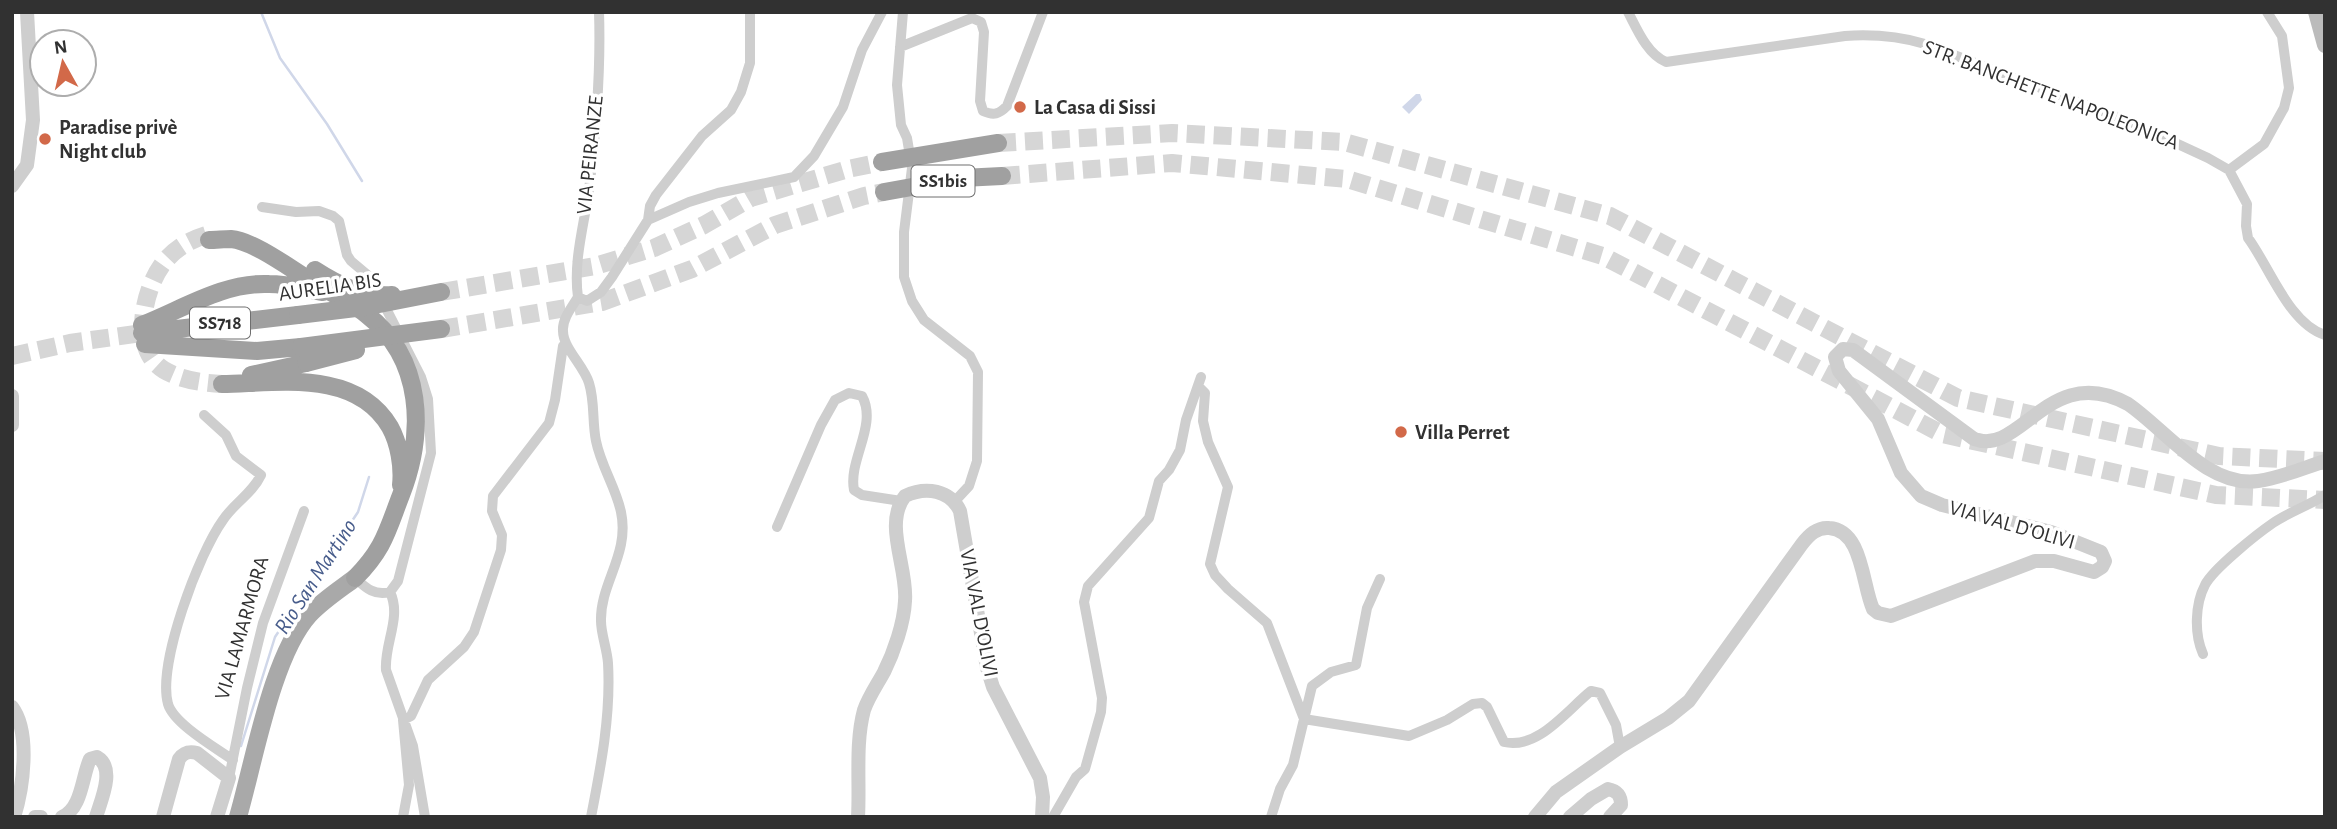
<svg xmlns="http://www.w3.org/2000/svg" width="2337" height="829" font-family="'Alegreya Sans',sans-serif">
  <style>
    .water { fill: #d0d7e9 }
    .lines { fill: none; stroke-linecap: round; stroke-linejoin: round }
    .stream { stroke: #d0d7e9; stroke-width: 2.5 }
    .trunk-tunnel { stroke: #d6d6d6; stroke-width: 18; stroke-dasharray: 18 9; stroke-linecap: butt }
    .minor { stroke: #cecece; stroke-width: 10 }
    .tertiary { stroke: #cecece; stroke-width: 14 }
    .secondary { stroke: #bbb; stroke-width: 16 }
    .primary { stroke: #a9a9a9; stroke-width: 18 }
    .trunk { stroke: #a0a0a0; stroke-width: 18 }
    .trunk-bridge { stroke: #a0a0a0; stroke-width: 18 }
    .poi-dot { fill: #d26949; stroke: #fff; stroke-width: 2.5 }
    .labels { text-anchor: middle; dominant-baseline: central; stroke-width: 7; stroke-linejoin: round; paint-order: stroke }
    .shield { fill: #fff; stroke: #6f6f6f; stroke-width: 2 }
    .shield-label { font-size: 19px; font-weight: bold; fill: #313131 }
    .street-label { font-size: 21px; fill: #313131; stroke: #fff }
    .poi-label { font-size: 21px; font-weight: bold; fill: #313131; stroke: #fff; text-anchor: start }
    .water-label { font-size: 23px; font-style: italic; fill: #475c8b; stroke: #fff }
  </style>
  <rect width="100%" height="100%" fill="#fff"/>
  <path class="water" d="M1416 94H1420L1422 100 1409 114 1402 107Z"/>
  <g class="lines">
    <path class="stream" d="M261 12 280 58 327 124 362 181
      M241 746 275 637 358 512 369 477"/>
    <path class="trunk-tunnel" d="M998 143 1172 133 1344 142 1610 216 1958 398 2219 456 2325 461
      M1002 176 1172 163 1347 179 1603 256 1942 434 2216 495 2325 500
      M206 235C190 240 177 247 165 261 144 286 129 349 164 370 181 380 202 383 222 384
      M441 292 595 266 654 248 704 225 751 198 848 169 882 162
      M441 329 602 302 692 269 775 225 864 196 884 192
      M12 356 70 343 142 333"/>
    <path class="minor" d="M903 12 897 85 901 125 907 138 912 168 904 232V277L912 301 924 320 970 356 978 372 977 461 969 486 955 501
      M1628 12C1637 29 1647 54 1666 62L1845 36C1874 34 1898 36 1925 44L2128 121 2208 158 2229 170 2247 204 2246 226 2248 238C2269 266 2289 324 2325 335
      M900 47 972 18 981 22 984 32 980 101 983 111C994 116 999 114 1007 106L1043 12
      M2229 170 2264 144 2284 108 2289 88 2282 36 2267 12
      M262 207 296 212 319 211 333 216 339 221 347 255 351 261 370 277 421 377 428 399 431 453 398 581 390 592C374 596 366 588 355 578
      M648 220 650 206 656 195 702 136 731 110 741 92 750 63V12
      M578 297C572 307 562 319 563 331 563 348 584 366 589 383 595 402 592 422 596 441 601 466 616 488 621 512 630 554 600 583 601 621 601 634 607 649 608 663 611 715 601 766 591 817
      M578 297 587 301 601 292 612 277 648 220 689 202 718 193 794 177 814 156 843 107 862 50 882 12
      M578 297C573 262 584 225 589 190 596 132 601 71 599 12
      M1198 386 1205 393 1203 421 1208 442 1228 487 1210 564 1215 575 1228 589 1267 623 1304 719
      M204 415 226 435 236 456 261 475C252 494 234 503 223 520 199 553 157 664 168 704 174 724 216 748 233 760
      M777 527 821 425 835 400 849 393 862 396C878 425 848 460 854 490L862 495 901 501
      M390 592C402 617 384 644 386 670L413 746 425 817
      M2203 654C2194 634 2195 604 2205 585 2213 569 2257 534 2273 523 2289 512 2308 506 2325 495
      M1304 719 1409 736 1447 720 1473 704 1482 703 1487 707 1504 742C1538 750 1567 710 1591 691L1600 693 1616 725 1620 747
      M229 778 247 688 263 623 304 511
      M403 817 409 785 403 720 411 716 428 680 464 647 474 632 501 550 502 535 492 511 493 496 549 423 555 400 563 346 566 343
      M1053 817 1076 777 1085 769 1101 712 1102 698 1084 602 1088 586 1149 518 1159 481 1169 470 1180 450 1186 420 1201 377
      M1271 817 1280 789 1293 765 1312 686 1331 672 1356 665 1367 608 1380 579"/>
    <path class="tertiary" d="M12 186 27 165 33 120 27 12
      M12 396V425
      M12 707C31 732 23 789 14 817
      M35 817H41
      M62 817C82 809 82 776 90 759L97 757C116 768 101 800 96 817
      M163 817 179 759C184 752 189 751 197 753L229 778 217 817
      M858 817C860 783 855 743 864 710 869 696 877 685 884 672 894 652 904 623 905 601 908 568 883 524 905 496 926 486 950 490 960 511L987 668 993 687 1040 778 1043 797 1042 817
      M1535 817 1556 792 1620 747 1668 718 1689 701 1802 544C1809 535 1817 527 1829 528 1863 530 1862 585 1873 609L1878 613 1891 616 2035 561H2054L2094 572 2102 567 2105 561 2101 552 2051 532 1942 505 1921 496 1901 473 1878 419 1839 371 1835 357 1843 349 1853 350 1974 439C2021 457 2049 361 2128 404 2166 430 2208 488 2258 481 2281 478 2303 468 2325 461
      M1570 817 1591 799 1608 789C1618 791 1621 796 1621 805L1610 817"/>
    <path class="secondary" d="M2316 12 2325 45"/>
    <path class="primary" d="M238 817C254 762 272 656 309 615 322 601 339 590 355 578"/>
    <path class="trunk" d="M209 240C216 240 224 239 231 239 254 241 291 269 311 281 329 292 349 301 366 314 424 359 425 433 401 495 387 531 384 549 355 578
      M142 325C183 309 224 282 269 284 287 284 305 289 323 292
      M142 333 298 315
      M145 344 257 351 301 347
      M251 375 306 363
      M222 384C279 383 356 369 390 427 399 443 403 467 401 485"/>
    <path class="trunk-bridge" d="M882 162 998 143
      M884 192 962 178 1002 176
      M315 270C338 285 363 297 392 295
      M298 315 364 307 441 292
      M301 347 441 329
      M306 363 356 350"/>
  </g>
  <g class="poi-dot">
    <circle cx="1020" cy="107" r="7"/>
    <circle cx="45" cy="139" r="7"/>
    <circle cx="1401" cy="432" r="7"/>
  </g>
  <g class="labels">
    <g class="shield">
      <rect x="911.5" y="165.5" width="63" height="31" rx="5"/>
      <rect x="190" y="307.5" width="60" height="31" rx="5"/>
    </g>
    <g class="shield-label">
      <text x="943" y="181">SS1bis</text>
      <text x="220" y="323">SS718</text>
    </g>
    <g class="street-label">
      <text transform="translate(2051 95) rotate(21)">STR. BANCHETTE NAPOLEONICA</text>
      <text transform="translate(590 155) rotate(-84)">VIA PEIRANZE</text>
      <text transform="translate(330 287) rotate(-8)">AURELIA BIS</text>
      <text transform="translate(2012 525) rotate(16)">VIA VAL D'OLIVI</text>
      <text transform="translate(979 613) rotate(79)">VIA VAL D'OLIVI</text>
      <text transform="translate(242 628) rotate(-74)">VIA LAMARMORA</text>
    </g>
    <g class="poi-label">
      <text x="1034" y="107">La Casa di Sissi</text>
      <text x="59" y="127">Paradise privè<tspan x="59" dy="24">Night club</tspan></text>
      <text x="1415" y="432">Villa Perret</text>
    </g>
    <g class="water-label">
      <text transform="translate(316 577) rotate(-57)">Rio San Martino</text>
    </g>
  </g>
  <rect width="2337" height="829" fill="none" stroke="#313131" stroke-width="28"/>
  <g transform="translate(63 63) rotate(352)"><circle r="33" fill="#ffffff" stroke="#adadad" stroke-width="2"/>
  <path d="M0-5L12 26L0 18L-12 26Z" fill="#d26949"/>
  <text y="-10" font-size="19" font-weight="bold" text-anchor="middle" fill="#313131">N</text>
  </g>
</svg>
